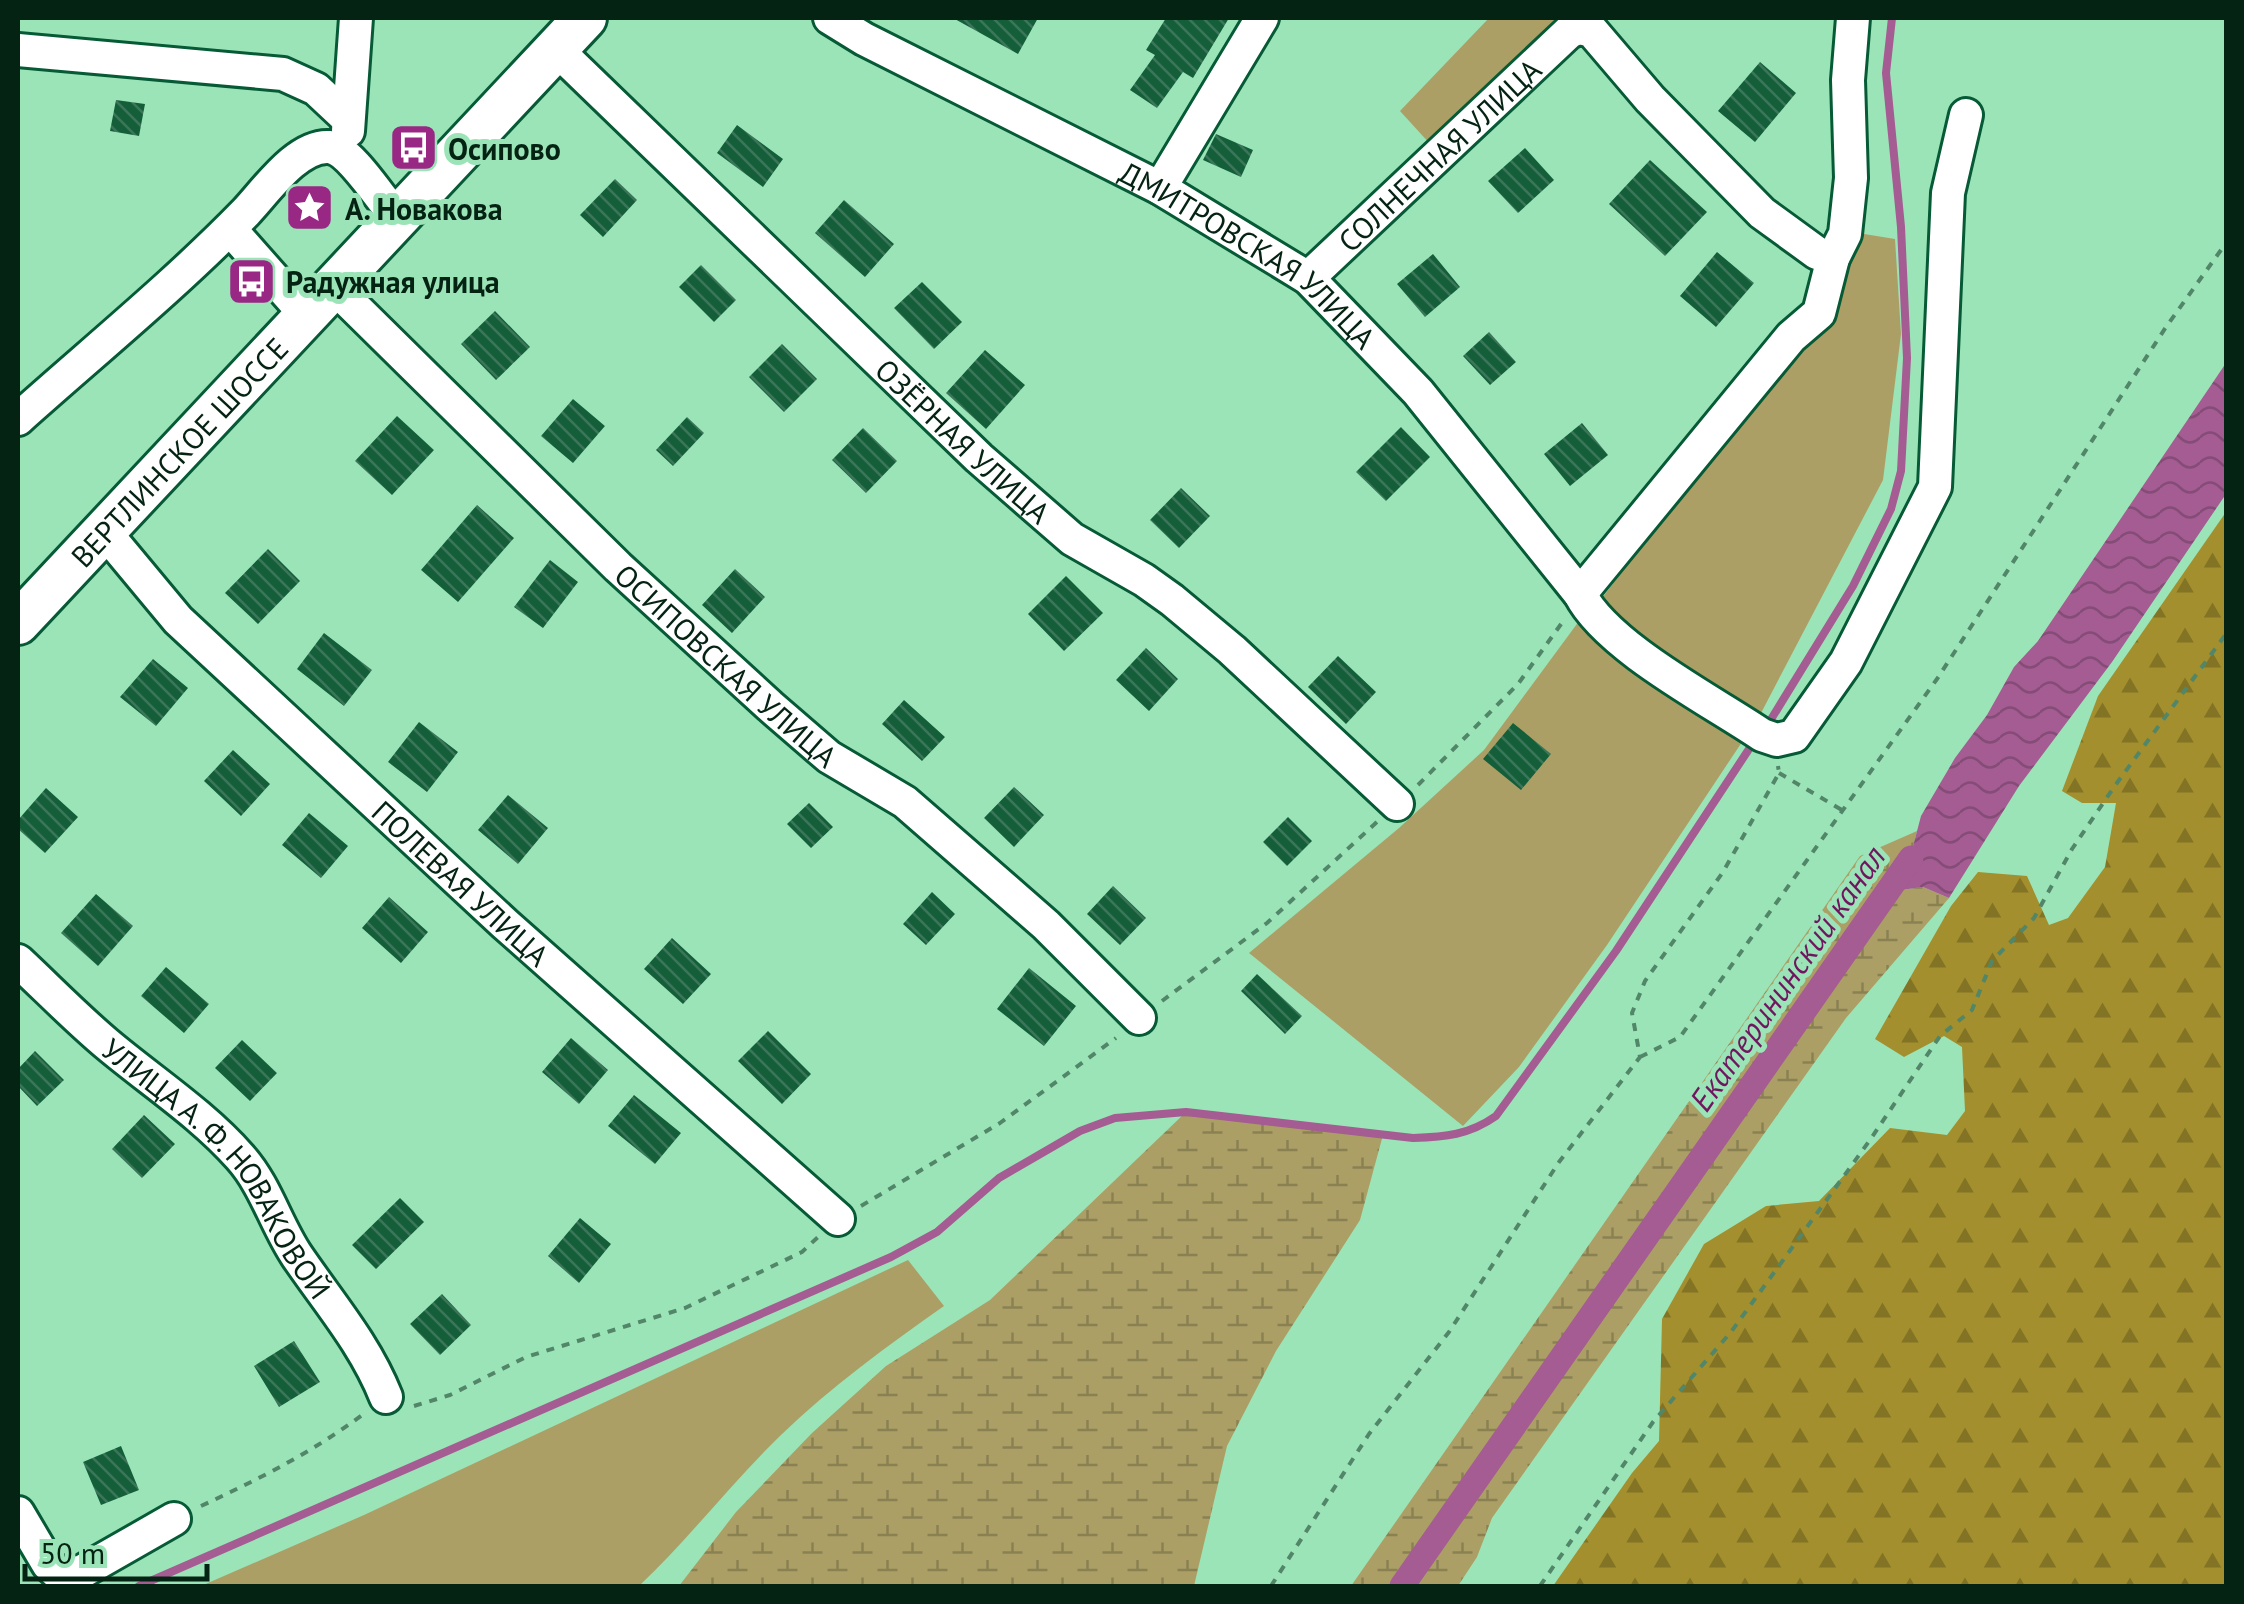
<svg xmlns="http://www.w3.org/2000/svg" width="2244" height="1604" font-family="'PT Sans',sans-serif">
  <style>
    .green { fill: #ac9f66 }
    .forest { fill: url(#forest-firs) }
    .wetland { fill: url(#wetland-marsh) }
    .water { fill: url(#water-waves) }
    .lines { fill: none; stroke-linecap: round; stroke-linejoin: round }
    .stream { stroke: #a45c92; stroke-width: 8 }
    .canal { stroke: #a45c92; stroke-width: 25 }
    .building { fill: url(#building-back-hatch) }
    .minor-casing { stroke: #065a35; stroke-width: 38 }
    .major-casing { stroke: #065a35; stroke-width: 48 }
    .path { stroke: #528668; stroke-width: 4; stroke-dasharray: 8 8; stroke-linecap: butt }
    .minor { stroke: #fff; stroke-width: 32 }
    .major { stroke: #fff; stroke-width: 42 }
    .labels { text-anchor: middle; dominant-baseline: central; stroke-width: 10; stroke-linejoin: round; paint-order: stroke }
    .poi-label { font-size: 30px; font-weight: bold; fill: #052313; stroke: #9be4b8; text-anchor: start }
    .street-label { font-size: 30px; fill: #052313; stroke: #9be4b8 }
    .water-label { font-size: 32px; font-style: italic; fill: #70165f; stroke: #9be4b8 }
  </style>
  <defs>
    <pattern id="forest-firs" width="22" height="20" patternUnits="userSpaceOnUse" patternTransform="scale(2.5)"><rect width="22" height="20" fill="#a38f2d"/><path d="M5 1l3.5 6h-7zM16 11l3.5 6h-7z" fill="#837425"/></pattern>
    <pattern id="wetland-marsh" width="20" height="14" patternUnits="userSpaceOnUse" patternTransform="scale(2.5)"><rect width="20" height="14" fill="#ac9f66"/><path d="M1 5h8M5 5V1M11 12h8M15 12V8" fill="none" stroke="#8a8153"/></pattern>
    <pattern id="water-waves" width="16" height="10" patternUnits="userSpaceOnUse" patternTransform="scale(2.5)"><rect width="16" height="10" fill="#a45c92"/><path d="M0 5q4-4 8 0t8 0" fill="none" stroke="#844c76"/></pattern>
    <pattern id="building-back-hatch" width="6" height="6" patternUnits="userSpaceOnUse" patternTransform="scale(2.5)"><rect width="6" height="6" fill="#145f3a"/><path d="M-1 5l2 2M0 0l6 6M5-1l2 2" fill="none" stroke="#3c765a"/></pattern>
  </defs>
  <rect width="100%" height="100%" fill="#9be4b8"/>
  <path class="green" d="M1489 18H1559L1431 145 1400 111Z
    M1852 232 1895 239 1901 334 1883 480 1760 715 1683 665 1599 602 1757 396Z
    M1582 617 1744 739 1607 945 1519 1067 1463 1126 1249 953 1399 828 1484 750Z
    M908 1260 944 1306C887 1346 832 1386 781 1435 731 1483 689 1539 639 1586H201L364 1515Z"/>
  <path class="forest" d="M2226 512V1586H1553L1632 1473 1659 1441 1662 1319 1704 1244 1766 1206 1819 1201 1890 1128 1947 1135 1965 1111 1962 1047 1944 1036 1904 1057 1875 1039 1951 906 1978 872 2027 876 2049 925 2068 918 2105 867 2116 803H2082L2062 791 2098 696Z"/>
  <path class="wetland" d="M1917 831 1911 855 1892 874 1901 890 1923 887 1949 898 1846 1018 1492 1518 1477 1557 1458 1586H1351L1860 856Z
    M1186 1112 1383 1135 1360 1220 1276 1351 1227 1446 1194 1586H679L736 1512 812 1433 886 1366 990 1300Z"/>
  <path class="water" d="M2226 363V494L2112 662 2019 786 1949 898 1923 887 1901 890 1892 882 1891 874 1911 854 1921 816 1955 758 1987 715 2014 667 2038 641Z"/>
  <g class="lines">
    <path class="stream" d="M1770 721 1853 586 1891 509 1901 471 1907 358 1901 227 1886 73 1892 18
      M139 1586 891 1257 937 1232 999 1178 1080 1131 1115 1118 1186 1112 1413 1138C1445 1137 1469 1135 1496 1116L1616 951 1751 746"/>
    <path class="canal" d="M1402 1586 1911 858"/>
  </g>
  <path class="building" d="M953 18H1038L1018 54Z
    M1166 18H1229L1193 78 1183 72 1157 108 1130 90 1155 55 1146 50Z
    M1760 62 1796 93 1755 142 1718 111Z
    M116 100 145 104 139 136 110 131Z
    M737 125 783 159 763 187 717 153Z
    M1216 134 1253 150 1241 177 1203 160Z
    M1525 148 1554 180 1518 213 1488 181Z
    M1650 160 1707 212 1665 256 1609 204Z
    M615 179 637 200 603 237 580 215Z
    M844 200 894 244 865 277 815 233Z
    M1717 252 1754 283 1716 327 1680 296Z
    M1433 254 1460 287 1425 317 1397 284Z
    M701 265 736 300 714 322 679 287Z
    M922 282 962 322 934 349 894 308Z
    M495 311 530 347 496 380 461 344Z
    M1489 332 1516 362 1490 385 1463 356Z
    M782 344 817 379 784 412 749 377Z
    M985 350 1025 385 986 429 946 393Z
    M573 399 605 426 573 463 541 436Z
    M397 416 434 450 392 495 355 461Z
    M687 417 704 433 673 466 656 450Z
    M1582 423 1608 455 1570 486 1544 454Z
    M1401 427 1430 457 1386 501 1356 472Z
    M863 428 897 461 866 493 832 460Z
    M1181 488 1210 516 1179 548 1150 520Z
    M477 505 514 538 458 602 421 570Z
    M268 549 300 581 258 624 225 593Z
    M550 560 578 582 543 628 514 607Z
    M735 569 765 597 732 633 702 605Z
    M1066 576 1103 613 1064 651 1028 614Z
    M324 633 372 670 344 706 297 669Z
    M1146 648 1178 679 1149 711 1116 680Z
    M1338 656 1376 692 1346 724 1308 687Z
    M153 659 188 688 156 726 120 697Z
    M904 700 945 737 922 761 882 724Z
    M419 722 458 752 427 792 388 762Z
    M1513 723 1551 754 1521 790 1483 759Z
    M233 750 270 784 241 816 204 781Z
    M1014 787 1044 815 1014 847 984 818Z
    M46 788 78 817 45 853 18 829V820Z
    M508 795 548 828 518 864 478 830Z
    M809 803 833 827 811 848 787 824Z
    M309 813 348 846 321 878 282 845Z
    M1288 817 1312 841 1287 866 1263 842Z
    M1113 886 1146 918 1120 945 1087 914Z
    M932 892 955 914 926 945 903 924Z
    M96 894 133 926 98 966 61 933Z
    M389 897 428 932 401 963 362 928Z
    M672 938 711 974 683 1004 644 969Z
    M166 967 209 1004 184 1033 141 996Z
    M1029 968 1076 1006 1044 1046 997 1009Z
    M1257 974 1302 1016 1285 1034 1241 991Z
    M768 1031 811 1074 782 1104 738 1061Z
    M571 1038 608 1070 579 1104 542 1072Z
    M242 1040 277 1073 250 1101 215 1068Z
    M35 1051 64 1080 37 1106 18 1086V1069Z
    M634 1095 681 1133 655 1164 608 1126Z
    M144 1115 175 1144 142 1178 112 1149Z
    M400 1198 424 1222 376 1269 352 1245Z
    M580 1218 611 1244 579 1283 548 1256Z
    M442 1294 471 1325 440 1355 410 1324Z
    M294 1341 320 1382 279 1407 254 1366Z
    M121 1446 139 1490 101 1505 83 1462Z"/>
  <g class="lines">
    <defs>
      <g id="minor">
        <path id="s1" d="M830 18 864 39 1160 188 1308 278 1418 392 1580 594C1607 647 1712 701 1762 735L1777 740 1794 736 1846 662 1935 487 1948 193 1966 115"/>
        <path id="s2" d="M556 49 979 458 1072 539 1144 580 1172 600 1232 650 1397 804"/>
        <path d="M18 50 283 74 316 89 348 119"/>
        <path d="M348 131 356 18"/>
        <path d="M1160 188 1262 18"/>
        <path d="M230 229 306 315"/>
        <path id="s3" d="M1308 278 1569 32 1579 28 1592 31 1650 99 1762 213 1817 253 1833 258"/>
        <path id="s4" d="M334 287 618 567 770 706 829 757 905 802 1046 925 1139 1018"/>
        <path d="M18 419C94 351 175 285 246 212 266 191 297 145 329 147 350 149 382 201 397 218"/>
        <path id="s5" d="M104 531 178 620 505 924 838 1219"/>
        <path d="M1580 594 1791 337 1819 313 1833 258 1845 234 1851 178 1848 80 1853 18"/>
        <path id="s6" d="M18 961C47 988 76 1018 107 1044 151 1081 202 1114 240 1157 266 1186 276 1225 297 1256 329 1303 365 1344 386 1397"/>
        <path d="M18 1513 48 1564 62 1577 83 1571 174 1519"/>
      </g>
      <g id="major">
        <path id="s7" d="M18 623 585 18"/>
      </g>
    </defs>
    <use href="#minor" class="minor-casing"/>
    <use href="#major" class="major-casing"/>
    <path class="path" d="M1779 773 1842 810
      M1418 785 1518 684 1564 620
      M1162 1001 1267 923 1378 821
      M1640 1057 1680 1037 1937 679 2166 327 2226 243
      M861 1206 1000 1123 1116 1038
      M414 1406 450 1395 526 1357 685 1308 802 1252 818 1237
      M201 1506C259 1479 315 1451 366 1412
      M1271 1586 1369 1434 1449 1332 1559 1162 1640 1057 1632 1013 1645 981 1723 872 1779 773 1778 766
      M1540 1586 1653 1422 1731 1332 1870 1140 1940 1036 1972 1010 1992 961 2034 918 2072 849 2114 787 2226 634"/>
    <use href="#minor" class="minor"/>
    <use href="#major" class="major"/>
  </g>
  <defs>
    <symbol id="bus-square" viewBox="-11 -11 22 22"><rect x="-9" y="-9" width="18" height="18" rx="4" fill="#992784" stroke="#9be4b8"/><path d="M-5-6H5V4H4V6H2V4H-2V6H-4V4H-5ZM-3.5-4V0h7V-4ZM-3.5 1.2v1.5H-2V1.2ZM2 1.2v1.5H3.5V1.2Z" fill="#fff"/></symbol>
    <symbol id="sight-square" viewBox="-11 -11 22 22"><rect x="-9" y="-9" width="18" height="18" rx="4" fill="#992784" stroke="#9be4b8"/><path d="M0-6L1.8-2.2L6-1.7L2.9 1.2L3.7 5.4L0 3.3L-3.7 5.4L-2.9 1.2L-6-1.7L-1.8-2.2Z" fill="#fff"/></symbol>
  </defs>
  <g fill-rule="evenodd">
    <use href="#bus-square" x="386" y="120" width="55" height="55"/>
    <use href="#sight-square" x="282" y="180" width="55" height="55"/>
    <use href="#bus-square" x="224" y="254" width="55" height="55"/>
  </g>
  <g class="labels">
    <g class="poi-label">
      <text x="448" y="148">Осипово</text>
      <text x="345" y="208">А. Новакова</text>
      <text x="286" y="281">Радужная улица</text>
    </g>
    <g class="street-label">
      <text stroke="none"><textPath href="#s3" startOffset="180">СОЛНЕЧНАЯ УЛИЦА</textPath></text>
      <text stroke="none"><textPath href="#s1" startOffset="482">ДМИТРОВСКАЯ УЛИЦА</textPath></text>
      <text stroke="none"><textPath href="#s2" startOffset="565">ОЗЁРНАЯ УЛИЦА</textPath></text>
      <text stroke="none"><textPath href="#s7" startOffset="235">ВЕРТЛИНСКОЕ ШОССЕ</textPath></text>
      <text stroke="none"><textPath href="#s4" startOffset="545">ОСИПОВСКАЯ УЛИЦА</textPath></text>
      <text stroke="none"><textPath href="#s5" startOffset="502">ПОЛЕВАЯ УЛИЦА</textPath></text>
      <text stroke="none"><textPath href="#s6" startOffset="290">УЛИЦА А. Ф. НОВАКОВОЙ</textPath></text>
    </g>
    <g class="water-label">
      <text transform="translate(1787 978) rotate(-55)">Екатерининский канал</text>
    </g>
  </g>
  <rect width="2244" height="1604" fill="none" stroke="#052313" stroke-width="40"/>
  <path d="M25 1564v15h182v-15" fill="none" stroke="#052313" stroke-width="5"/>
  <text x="40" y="1564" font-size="30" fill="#052313" stroke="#9be4b8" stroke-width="8" paint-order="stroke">50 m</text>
</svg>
